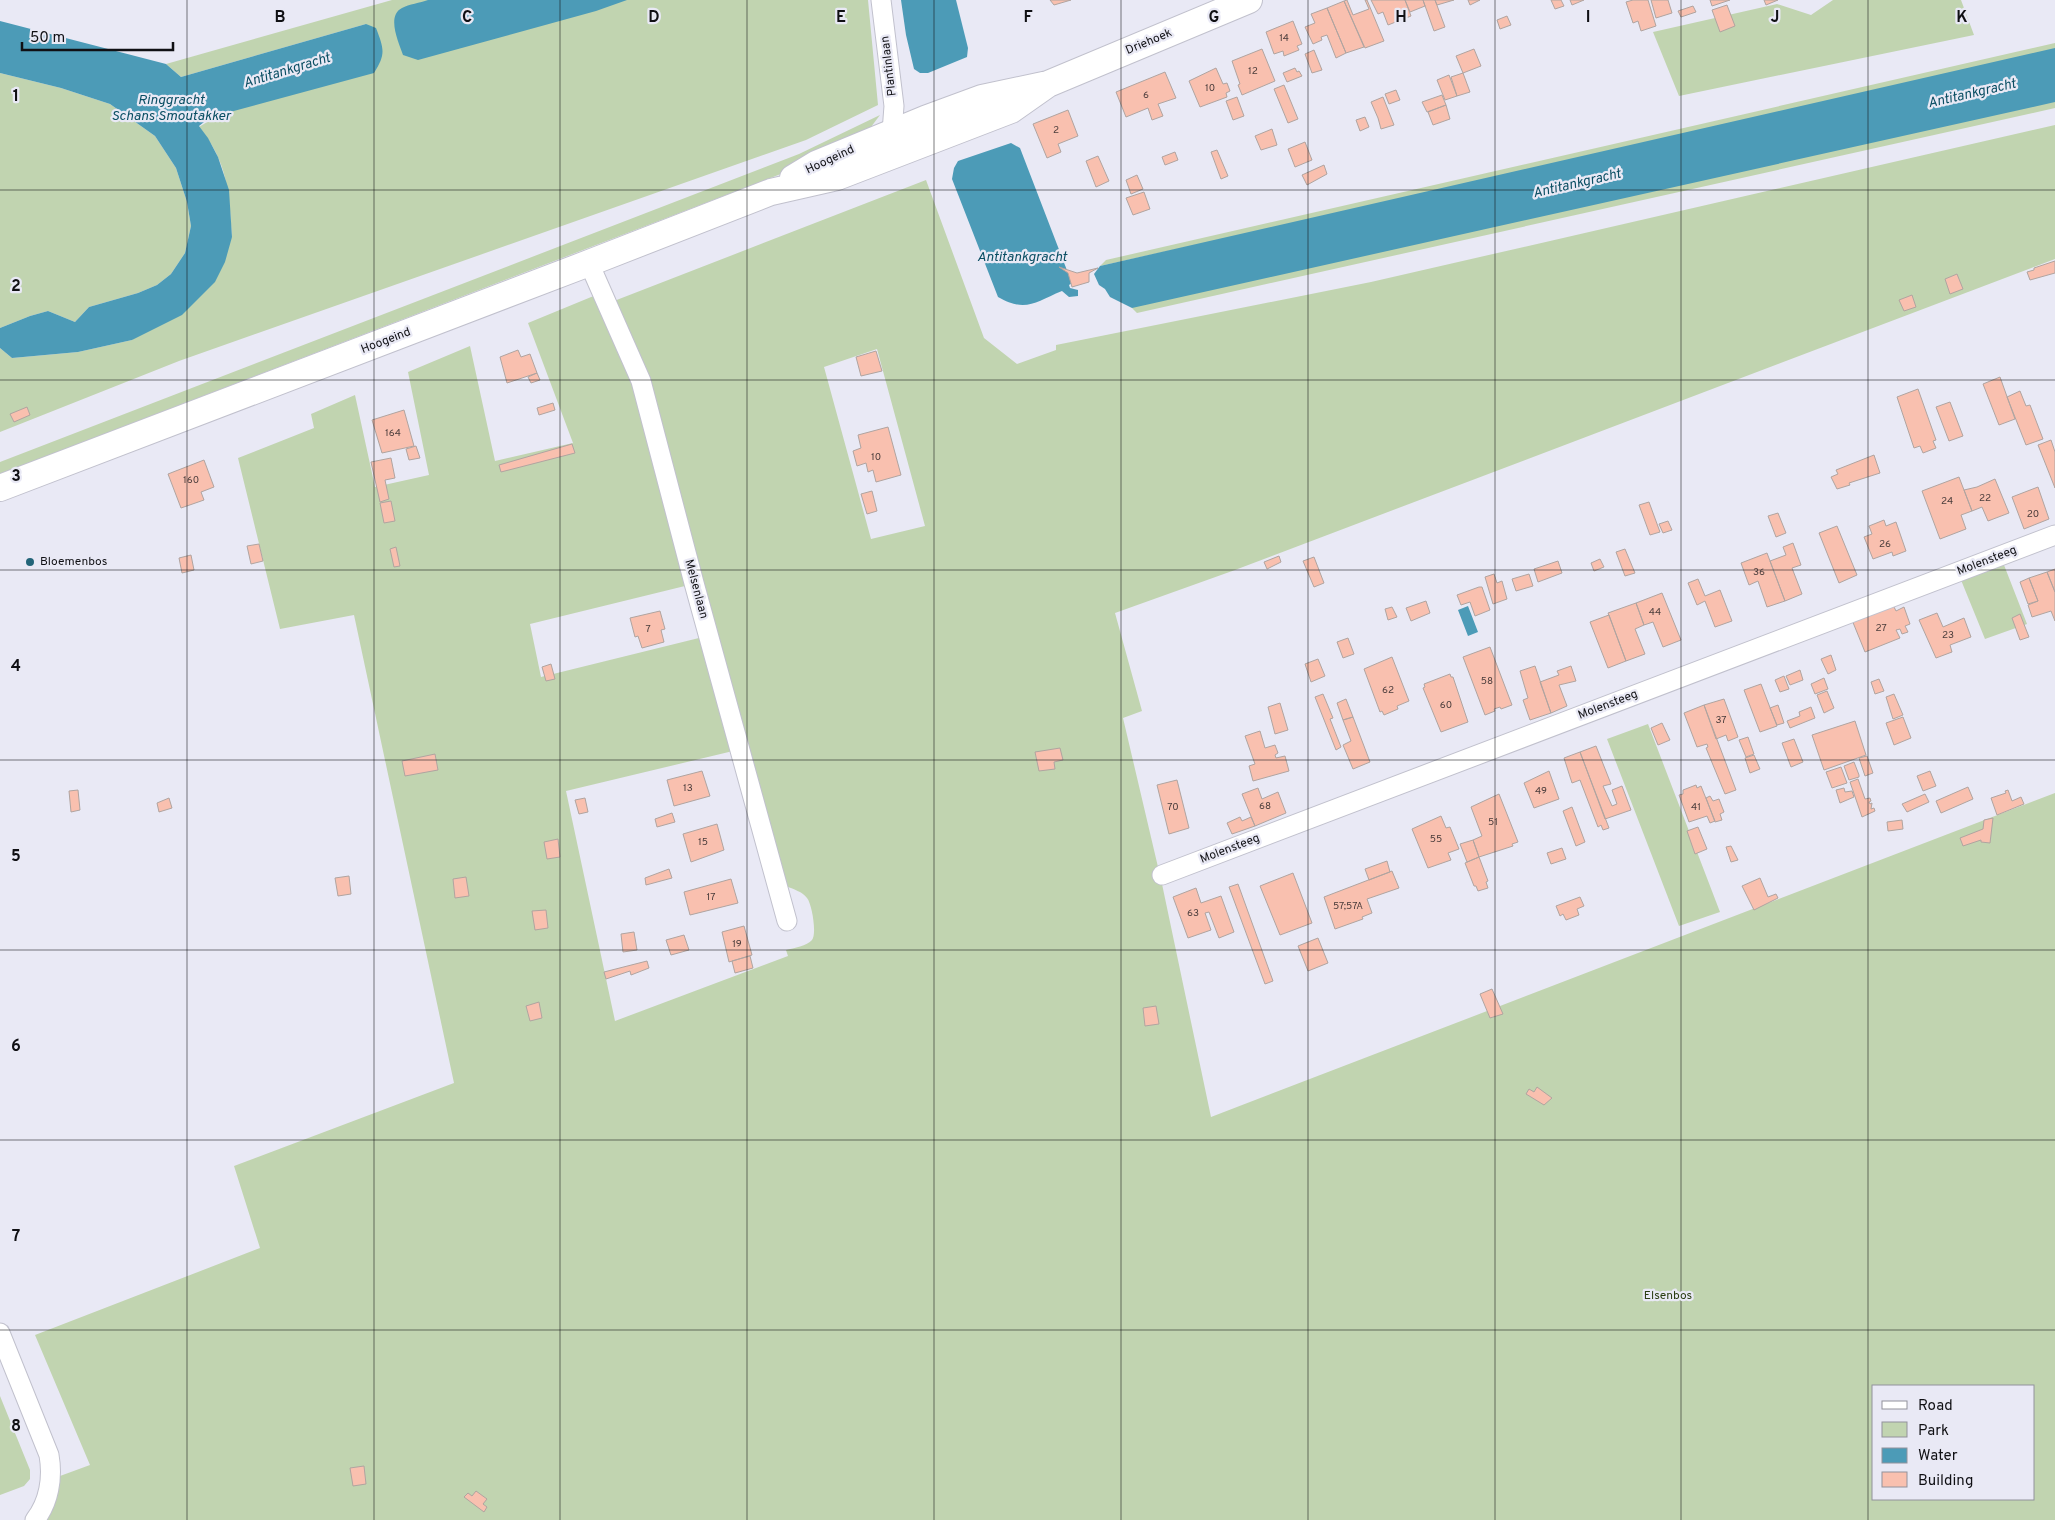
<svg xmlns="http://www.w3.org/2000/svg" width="2055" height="1520" font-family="Overpass,sans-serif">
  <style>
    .green { fill: #c1d4b0; fill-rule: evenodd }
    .water { fill: #4c9bb7 }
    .building { fill: #f9c0af; stroke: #b0a4a0 }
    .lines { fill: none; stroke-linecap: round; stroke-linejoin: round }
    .street-casing { stroke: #c1c1cd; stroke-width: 21 }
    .secondary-casing { stroke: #c1c1cd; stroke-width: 28 }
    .street { stroke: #fff; stroke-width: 19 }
    .secondary { stroke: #fff; stroke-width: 26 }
    .grid { fill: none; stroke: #101014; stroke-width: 1; stroke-opacity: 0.55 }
    .poi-dot { fill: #226478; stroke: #e9e9f5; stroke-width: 2 }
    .labels { text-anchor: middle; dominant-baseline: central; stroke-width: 4.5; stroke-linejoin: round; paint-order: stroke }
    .number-label { font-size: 10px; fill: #4a3c3b }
    .street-label { font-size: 12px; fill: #101014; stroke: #e9e9f5 }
    .poi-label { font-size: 12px; fill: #101014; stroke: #e9e9f5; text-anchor: start }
    .park-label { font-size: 12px; fill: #2a3d12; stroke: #e9e9f5 }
    .water-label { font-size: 14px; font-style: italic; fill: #0a4e63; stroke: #e9e9f5 }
    .grid-label { font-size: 16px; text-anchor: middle; font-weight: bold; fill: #101014; stroke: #e9e9f5; stroke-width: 4.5; stroke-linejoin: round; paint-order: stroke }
  </style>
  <rect width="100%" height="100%" fill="#e9e9f5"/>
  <path class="green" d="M392 0H868L878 105 806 140 179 361 0 432V348L12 358 78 352 132 340 232 237C229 193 228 162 199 127L366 24 181 77 166 64Z
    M1833 0H1961L1974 35 1679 96 1653 32 1777 4 1811 15Z
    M2055 43V55L1100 266 1106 260Z
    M0 73 61 88 110 104 155 136 176 168 187 202 191 226 185 253 171 274 157 285 138 293 89 307 75 322 48 311 30 316 0 328Z
    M2055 96V108L1137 313 1132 308 1136 302Z
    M880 115 865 135 786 172 0 474V462L799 154Z
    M2055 125V259L1235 570 1115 613 1142 711 1123 718 1162 884 1211 1117 2055 793V1520H47L59 1490 60 1476 90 1465 35 1335 260 1248 234 1166 454 1083 354 615 280 629 238 458 314 428 311 414 355 395 375 487 429 475 408 372 470 346 495 461 573 443 528 323 596 295 631 370 689 585 530 624 541 677 703 637 733 751 566 791 615 1021 788 956 786 950C794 948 807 946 812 940 817 934 812 904 807 898 803 892 793 889 786 886L614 301 926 180 984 338 1017 364 1056 350V345L1371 282ZM877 349 925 526 871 539 824 367ZM1874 1386H2034V1499H1874Z
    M2004 565 2027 624 1985 639 1961 580Z
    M1648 724 1720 912 1679 926 1607 739Z
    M0 1396 30 1470V1479L24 1486 0 1495Z"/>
  <path class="water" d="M428 0H627L596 11 418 60 403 55C399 43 386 16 402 8 409 4 420 3 428 0Z
    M901 0H956L968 48 967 57 928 73H920L914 69 906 35Z
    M0 21 166 64 181 77 366 24 376 28C384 49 386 54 374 73L219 115 204 122 199 126 208 138 218 157 229 190 232 237 225 262 215 282 182 315 132 340 78 352 12 358 0 348V328L30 316 48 311 75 322 89 307 138 293 157 285 171 274 185 253 191 226 187 202 176 168 155 136 110 104 61 88 0 73Z
    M2055 48V102L1132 308 1110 297 1105 289 1099 285 1094 274 1100 266Z
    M1011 143 1020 148 1068 273 1072 283 1069 285 1070 288 1078 290V296L1069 297 1062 291C1035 302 1026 313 998 297L952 179 954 168 958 161Z
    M1468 606 1478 632 1468 636 1458 610Z"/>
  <path class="building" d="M1071 0 1054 5 1050 0Z
    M1347 0 1353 15 1369 9 1365 0H1367L1384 41 1365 48 1344 1Z
    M1371 0H1405L1411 16 1388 25 1383 12 1378 14Z
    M1405 0H1423L1425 6 1410 12Z
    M1423 0H1435L1445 27 1434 31Z
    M1435 0H1454L1437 5Z
    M1468 0H1480L1470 5Z
    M1551 0H1561L1564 6 1555 9Z
    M1570 0H1584L1572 5Z
    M1633 0H1648L1656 26 1641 31 1638 21 1633 23 1626 2Z
    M1651 0H1668L1672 13 1656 18Z
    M1710 0H1730L1712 6Z
    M1764 0H1778L1766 5Z
    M1344 1 1364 47 1346 53 1327 8Z
    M1727 5 1735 26 1720 32 1712 10Z
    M1693 6 1696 12 1681 17 1678 11Z
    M1327 8 1346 53 1336 58 1327 35 1321 37 1322 40 1313 44 1305 27 1315 23 1311 14Z
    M1507 16 1511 25 1500 29 1497 20Z
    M1293 21 1302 44 1297 46 1299 50 1284 56 1283 51 1274 54 1266 32Z
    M1262 49 1275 81 1242 95 1238 85 1240 84 1232 61Z
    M1474 49 1481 66 1463 73 1456 56Z
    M1314 50 1322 70 1312 73 1305 54Z
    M1216 68 1223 84 1227 83 1230 91 1226 93 1227 97 1200 107 1189 81Z
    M1295 68 1297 72 1299 71 1302 76 1287 82 1283 73Z
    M1165 72 1176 98 1158 104 1163 116 1152 120 1148 108 1126 117 1116 92Z
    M1463 73 1470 92 1457 96 1451 77Z
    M1449 75 1457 96 1445 100 1437 80Z
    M1284 85 1298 119 1288 123 1274 89Z
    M1396 90 1400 100 1389 104 1385 94Z
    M1442 95 1446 105 1427 112 1422 102Z
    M1237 97 1244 116 1233 120 1226 101Z
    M1383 97 1394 125 1381 129 1378 118 1371 102Z
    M1446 105 1450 119 1433 125 1428 112Z
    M1068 110 1078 136 1058 144 1061 152 1047 158 1033 124Z
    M1365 117 1369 127 1360 131 1356 120Z
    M1272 129 1277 145 1261 150 1255 136Z
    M1305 142 1312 160 1295 167 1288 149Z
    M1217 150 1228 176 1221 179 1211 152Z
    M1175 152 1178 160 1165 165 1162 157Z
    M1098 156 1109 181 1096 187 1086 161Z
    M1324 165 1327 174 1307 185 1302 175Z
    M1137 175 1143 189 1131 194 1126 180Z
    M1144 192 1150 209 1133 215 1126 198Z
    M2055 261V273L2030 280 2027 272 2034 270V268Z
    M1059 267 1077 273 1098 268 1089 273V282L1072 287 1068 273Z
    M1957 274 1963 289 1950 294 1945 279Z
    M1912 295 1916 307 1904 311 1899 300Z
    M518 350 521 357 530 354 537 373 507 383 500 357Z
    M876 351 882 371 861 376 856 357Z
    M537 373 540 380 531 383 528 377Z
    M2000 377 2015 419 1999 425 1983 384Z
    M1918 389 1936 440 1933 441 1936 448 1923 453 1920 446 1914 448 1897 397Z
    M2020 391 2026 406 2030 405 2043 439 2026 445 2007 397Z
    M1950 402 1963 436 1949 441 1936 407Z
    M553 403 555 410 539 415 537 408Z
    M27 407 30 415 14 422 10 414Z
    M404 410 414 446 382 453 372 420Z
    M888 427 901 475 876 482 873 470 868 472 866 463 857 466 853 451 861 448 858 435Z
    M2051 440 2055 452V488L2038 445Z
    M572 444 575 453 501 472 499 465Z
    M416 446 420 458 409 460 406 449Z
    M1874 455 1880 473 1849 483 1850 485 1837 489 1831 477 1838 474 1836 470Z
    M391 458 395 478 385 480 389 499 380 502 371 462Z
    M204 460 214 487 201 492 204 500 181 508 168 474Z
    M1959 477 1972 511 1961 515 1966 529 1940 539 1922 491Z
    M1995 479 2009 513 1988 521 1982 507 1972 511 1964 490 1977 487Z
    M2038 487 2049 519 2024 529 2012 497Z
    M872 491 877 511 867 514 861 494Z
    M391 501 395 521 384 523 380 503Z
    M1649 502 1660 532 1650 535 1639 505Z
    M1778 513 1786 533 1776 537 1768 516Z
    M1884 520 1886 526 1896 522 1906 551 1893 556 1892 552 1873 559 1864 537 1872 534 1869 526Z
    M1668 521 1672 530 1663 533 1659 524Z
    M1837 526 1857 575 1839 583 1819 533Z
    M1793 543 1801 565 1792 568 1802 594 1785 601 1770 561 1786 555 1783 547Z
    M259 544 263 561 251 564 247 546Z
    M396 547 400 566 394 567 390 549Z
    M1625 549 1635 573 1625 576 1616 552Z
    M1767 553 1785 601 1767 607 1758 581 1749 585 1741 563Z
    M191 555 194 570 182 573 179 558Z
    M1279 556 1281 562 1267 569 1264 562Z
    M1314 557 1324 583 1314 587 1303 561Z
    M1600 559 1604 567 1594 571 1591 563Z
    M1558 561 1562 573 1538 582 1534 569Z
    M2055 569V592L2047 572Z
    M2047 572 2055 592V621L2051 611 2032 617 2028 605 2038 601 2029 578Z
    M1494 574 1497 583 1502 581 1507 599 1493 604 1485 577Z
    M1529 574 1533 586 1516 591 1512 579Z
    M2029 578 2038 601 2028 604 2020 582Z
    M1698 579 1705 596 1720 590 1732 621 1715 627 1705 601 1697 605 1688 583Z
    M1479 587H1482L1490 610 1475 616 1470 602 1461 605 1457 595Z
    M1662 593 1681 640 1663 647 1653 622 1644 625 1636 603Z
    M1426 601 1430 613 1411 621 1406 608Z
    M1636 603 1644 625 1635 629 1645 654 1626 661 1608 613Z
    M1893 605 1896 611 1904 607 1910 624 1905 626 1908 632 1902 634 1900 629 1896 630 1900 638 1865 652 1852 620Z
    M1392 607 1397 617 1388 620 1385 609Z
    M660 611 665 629 661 630 664 642 642 648 638 636 635 637 630 618Z
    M1937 613 1943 627 1964 618 1971 637 1950 645 1952 652 1936 658 1919 620Z
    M2020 614 2029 637 2020 640 2012 618Z
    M1609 615 1626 661 1608 668 1590 622Z
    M1348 638 1354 654 1343 658 1337 642Z
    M1490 647 1512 705 1501 709 1500 707 1494 709 1495 711 1485 715 1463 657Z
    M1831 655 1836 670 1828 674 1821 659Z
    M1392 657 1409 701 1397 706 1398 709 1384 715 1382 711 1380 712 1364 669Z
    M1318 659 1325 676 1311 682 1305 664Z
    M551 664 555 679 546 681 542 667Z
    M1535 666 1551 713 1530 720 1523 700 1528 698 1520 671Z
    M1571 666 1576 681 1559 685 1567 706 1551 713 1540 682 1559 675 1557 671Z
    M1800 670 1803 680 1790 685 1786 676Z
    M1450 674 1451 677H1453L1468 722 1441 732 1423 688 1425 687 1424 684Z
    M1784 676 1789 689 1780 692 1775 680Z
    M1824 678 1828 689 1815 694 1811 684Z
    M1879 679 1884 691 1875 694 1871 682Z
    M1761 684 1777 726 1760 732 1744 690Z
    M1827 691 1834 708 1824 713 1817 695Z
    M1323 694 1333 718 1330 719 1341 747 1336 750 1315 697Z
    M1894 694 1903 715 1893 719 1886 697Z
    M1346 699 1353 717 1343 720 1337 703Z
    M1724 699 1738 737 1728 741 1726 735 1716 739 1704 705Z
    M1280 703 1288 730 1275 734 1268 707Z
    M1704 705 1736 790 1725 794 1706 748 1708 747 1707 744 1697 747 1684 713Z
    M1778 705 1784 723 1777 725 1770 708Z
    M1811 707 1815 718 1790 728 1787 721 1800 716 1799 712Z
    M1353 717 1370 762 1353 769 1343 745 1351 741 1343 720Z
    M1903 717 1911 738 1894 745 1886 723Z
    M1855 721 1866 755 1824 770 1812 735Z
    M1662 723 1670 740 1658 745 1651 728Z
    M1260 731 1265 748 1275 745 1278 753 1275 755 1276 758 1285 756 1289 771 1253 781 1249 766 1255 764 1245 736Z
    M1748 737 1754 754 1746 757 1739 740Z
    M1794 739 1803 762 1791 767 1782 743Z
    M1596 746 1611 784 1603 786 1612 806 1617 804 1612 790 1622 786 1631 810 1605 819 1580 752Z
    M1060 748 1063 760 1054 762 1055 769 1039 771 1035 752Z
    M1580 752 1609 828 1603 830 1601 825 1598 827 1580 780 1572 783 1564 758Z
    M435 754 438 770 405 776 402 761Z
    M1754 755 1760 769 1750 773 1745 758Z
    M1867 756 1873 773 1865 776 1859 758Z
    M1854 762 1859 775V777L1849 780 1844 766Z
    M1841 767 1847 783 1832 788 1826 772Z
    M702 771 710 796 674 806 667 780Z
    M1549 771 1559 799 1534 808 1524 783Z
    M1930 771 1936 786 1923 791 1917 776Z
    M1858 779 1865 799 1870 798 1871 801 1869 802 1870 804 1872 803 1871 809 1874 808 1875 811 1862 817 1850 782Z
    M1177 780 1189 828 1169 834 1157 785Z
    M1696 785 1697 788 1701 786 1715 821 1710 823 1707 816 1689 822 1679 795 1683 794V790Z
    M1968 787 1973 799 1941 813 1936 801Z
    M1258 788 1262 799 1278 792 1286 813 1255 826 1242 794Z
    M1844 788 1845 792 1852 791 1854 797 1840 803 1836 790Z
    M78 790 80 810 71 812 69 791Z
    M2008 790 2012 801 2021 797 2024 804 1997 815 1991 798 2006 793 2005 791Z
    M1499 794 1518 842 1512 844 1513 846 1479 857 1473 840 1482 836 1471 807Z
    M1925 794 1929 802 1907 812 1902 804Z
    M1710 796 1713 801 1719 799 1724 812 1720 814 1722 820 1715 822 1706 798Z
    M169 798 172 808 159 812 157 803Z
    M585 798 588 812 579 814 575 800Z
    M1572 807 1585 842 1576 846 1563 811Z
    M672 813 675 822 657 827 655 819Z
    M1441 816 1446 828 1450 827 1459 849 1448 853 1451 860 1428 868 1412 829Z
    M1240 817 1242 821 1251 817 1255 826 1232 834 1227 823Z
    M1993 818 1990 843 1981 842V840L1963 846 1960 838 1983 829 1984 820Z
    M1902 820 1903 829 1888 831 1887 822Z
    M717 824 724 850 691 862 683 834Z
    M1698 827 1707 849 1695 854 1687 831Z
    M558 839 560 857 547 859 544 842Z
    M1473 840 1479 857 1467 862 1460 844Z
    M1731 846 1738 860 1731 862 1726 847Z
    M1562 848 1566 859 1551 864 1547 853Z
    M1479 857 1488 881 1486 882 1488 888 1478 891 1476 886H1474L1465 863Z
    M1387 861 1390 872 1369 880 1365 869Z
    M669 869 672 878 646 885 645 878Z
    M1392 871 1399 888 1367 899 1372 913 1362 917 1363 919 1335 929 1324 897Z
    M1293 873 1312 923 1280 935 1260 886Z
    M349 876 351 894 338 896 335 878Z
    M466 877 469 896 455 898 453 879Z
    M1760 878 1768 897 1776 894 1778 898 1754 910 1742 886Z
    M731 879 738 903 690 915 684 892Z
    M1238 884 1273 981 1265 984 1229 887Z
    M1196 888 1201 903 1221 896 1234 932 1219 938 1209 912 1205 913 1211 930 1188 938 1173 897Z
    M1580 897 1584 906 1577 909 1579 915 1566 920 1563 914 1560 916 1556 906Z
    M546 910 548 928 535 930 532 911Z
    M744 926 752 955 729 962 722 932Z
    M634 932 637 950 623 952 621 934Z
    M684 935 689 950 671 955 666 940Z
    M1318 938 1328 963 1308 971 1298 946Z
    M750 956 753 968 735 973 732 961Z
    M647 961 649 968 631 975 630 971 606 979 604 972Z
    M1492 989 1503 1014 1490 1018 1480 994Z
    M539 1002 542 1018 530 1021 526 1006Z
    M1156 1006 1159 1024 1145 1026 1143 1008Z
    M1537 1087 1552 1098 1544 1105 1526 1094 1529 1089 1534 1092Z
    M364 1466 366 1484 353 1486 350 1468Z
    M476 1491 487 1499 483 1504 487 1507 484 1512 464 1497 468 1493 472 1496Z"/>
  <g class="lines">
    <defs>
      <path id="street" d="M881 0 894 106 892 132 895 142
        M589 263 641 381 694 583 787 921
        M1162 875 2055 535
        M0 1333 49 1455C53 1478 49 1502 35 1520"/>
      <path id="secondary" d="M793 178 816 164 925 119 982 98 1048 84 1249 0
        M0 488 589 263 771 192 837 177 1011 110 1048 84"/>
    </defs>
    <use href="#street" class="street-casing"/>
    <use href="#secondary" class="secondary-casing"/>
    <use href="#street" class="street"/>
    <use href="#secondary" class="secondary"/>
  </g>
  <path class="grid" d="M187 0V1520M374 0V1520M560 0V1520M747 0V1520M934 0V1520M1121 0V1520M1308 0V1520M1495 0V1520M1681 0V1520M1868 0V1520M0 190H2055M0 380H2055M0 570H2055M0 760H2055M0 950H2055M0 1140H2055M0 1330H2055"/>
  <circle class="poi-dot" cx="30" cy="562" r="5"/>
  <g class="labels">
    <g class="number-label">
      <text x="1284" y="38">14</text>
      <text x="1253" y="71">12</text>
      <text x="1210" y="88">10</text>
      <text x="1146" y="95">6</text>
      <text x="1056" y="130">2</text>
      <text x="393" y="433">164</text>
      <text x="876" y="457">10</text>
      <text x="191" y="480">160</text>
      <text x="1985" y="498">22</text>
      <text x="1947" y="501">24</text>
      <text x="2033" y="514">20</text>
      <text x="1885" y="544">26</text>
      <text x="1759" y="572">36</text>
      <text x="1655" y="612">44</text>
      <text x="1881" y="628">27</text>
      <text x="648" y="629">7</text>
      <text x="1948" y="635">23</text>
      <text x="1487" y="681">58</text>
      <text x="1388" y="690">62</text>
      <text x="1446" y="705">60</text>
      <text x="1721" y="720">37</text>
      <text x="688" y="788">13</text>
      <text x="1541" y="791">49</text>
      <text x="1265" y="806">68</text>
      <text x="1173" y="807">70</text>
      <text x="1696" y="807">41</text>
      <text x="1493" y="822">51</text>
      <text x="1436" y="839">55</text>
      <text x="703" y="842">15</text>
      <text x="711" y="897">17</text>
      <text x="1348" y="906">57;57A</text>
      <text x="1193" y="913">63</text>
      <text x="737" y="944">19</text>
    </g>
    <g class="street-label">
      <text transform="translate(1149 42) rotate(-23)">Driehoek</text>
      <text transform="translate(889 66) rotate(-97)">Plantinlaan</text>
      <text transform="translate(830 160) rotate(-25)">Hoogeind</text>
      <text transform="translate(386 341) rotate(-21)">Hoogeind</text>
      <text transform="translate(1987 561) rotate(-21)">Molensteeg</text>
      <text transform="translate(696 589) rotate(75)">Melsenlaan</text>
      <text transform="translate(1608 705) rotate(-21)">Molensteeg</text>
      <text transform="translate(1230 849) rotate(-21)">Molensteeg</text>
    </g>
    <g class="poi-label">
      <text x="40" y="562">Bloemenbos</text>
    </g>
    <g class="park-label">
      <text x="1668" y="1296">Elsenbos</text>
    </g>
    <g class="water-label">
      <text transform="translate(287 71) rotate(-17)">Antitankgracht</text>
      <text transform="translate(1972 94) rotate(-13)">Antitankgracht</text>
      <text x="171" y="100">Ringgracht<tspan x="171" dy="16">Schans Smoutakker</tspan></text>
      <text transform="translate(1577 184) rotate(-13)">Antitankgracht</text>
      <text x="1022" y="257">Antitankgracht</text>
    </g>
  </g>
  <g class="grid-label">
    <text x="280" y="22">B</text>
    <text x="467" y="22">C</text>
    <text x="654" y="22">D</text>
    <text x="841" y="22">E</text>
    <text x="1028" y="22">F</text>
    <text x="1214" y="22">G</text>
    <text x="1401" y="22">H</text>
    <text x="1588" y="22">I</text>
    <text x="1775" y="22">J</text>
    <text x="1962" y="22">K</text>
    <text x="16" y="101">1</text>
    <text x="16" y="291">2</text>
    <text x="16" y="481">3</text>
    <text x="16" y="671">4</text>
    <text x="16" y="861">5</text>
    <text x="16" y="1051">6</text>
    <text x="16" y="1241">7</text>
    <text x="16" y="1431">8</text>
  </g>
  <rect x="1872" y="1385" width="162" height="115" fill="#e9e9f5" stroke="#92929b"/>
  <rect x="1882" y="1401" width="25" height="8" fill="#ffffff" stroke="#92929b"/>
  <text x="1918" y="1410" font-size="15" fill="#101014">Road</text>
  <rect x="1882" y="1422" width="25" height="15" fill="#c1d4b0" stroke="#92929b"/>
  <text x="1918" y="1435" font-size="15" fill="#101014">Park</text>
  <rect x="1882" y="1448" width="25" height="15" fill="#4c9bb7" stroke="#92929b"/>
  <text x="1918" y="1460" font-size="15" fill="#101014">Water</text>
  <rect x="1882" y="1472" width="25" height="15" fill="#f9c0af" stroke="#92929b"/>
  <text x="1918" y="1485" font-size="15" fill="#101014">Building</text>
  <path d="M22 42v8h151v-8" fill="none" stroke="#101014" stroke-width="2.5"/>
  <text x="30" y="42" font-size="15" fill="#101014" stroke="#e9e9f5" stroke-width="4" paint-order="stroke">50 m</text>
</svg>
